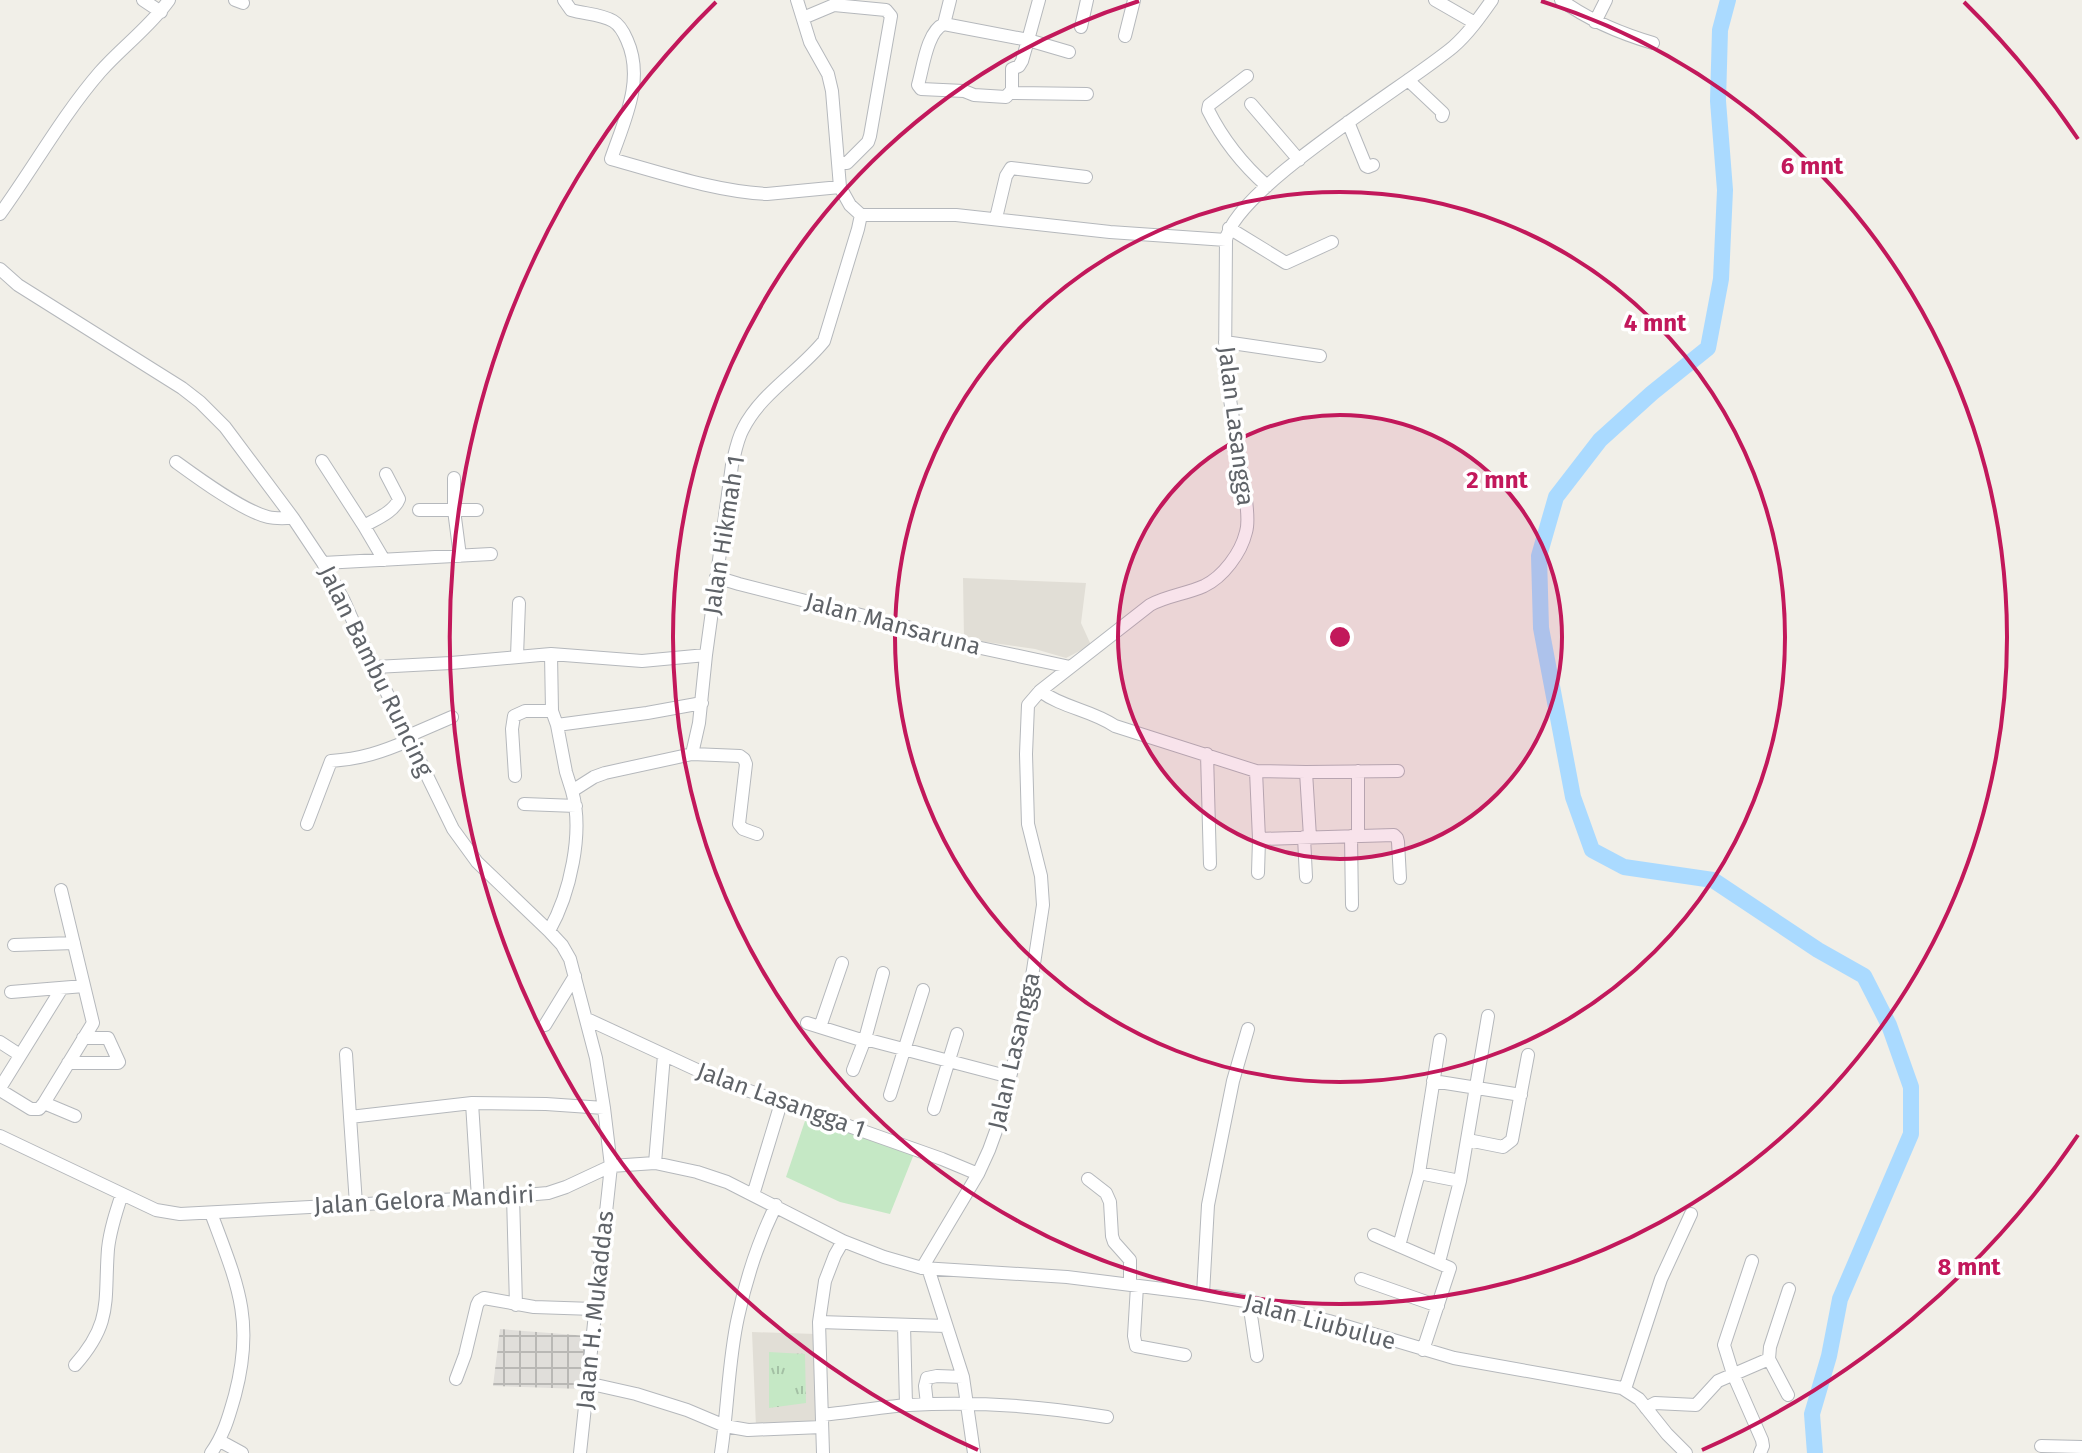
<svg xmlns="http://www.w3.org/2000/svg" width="2082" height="1453" font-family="'Fira Sans',sans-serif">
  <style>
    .industrial { fill: url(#industrial-grid) }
    .education { fill: #e1ded6 }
    .park { fill: url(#park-tufts) }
    .pitch { fill: #c5e8c5 }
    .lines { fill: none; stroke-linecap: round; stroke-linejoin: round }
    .river { stroke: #aadaff; stroke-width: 16 }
    .minor-casing { stroke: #b5b8bc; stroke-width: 14 }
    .minor { stroke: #fff; stroke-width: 12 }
    .ring { fill: none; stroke: #c2185b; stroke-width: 4 }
    .labels { text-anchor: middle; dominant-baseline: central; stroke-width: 7; stroke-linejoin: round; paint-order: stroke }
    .street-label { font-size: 24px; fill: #5f6368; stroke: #fff }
    .centre { fill: #c2185b; stroke: #fff; stroke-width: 4 }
    .ring-label { font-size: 24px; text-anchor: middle; font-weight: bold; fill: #c2185b; stroke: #fff; stroke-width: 7; stroke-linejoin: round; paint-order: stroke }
  </style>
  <defs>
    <pattern id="industrial-grid" width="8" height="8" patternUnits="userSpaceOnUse" patternTransform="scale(2)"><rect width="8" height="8" fill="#e0deda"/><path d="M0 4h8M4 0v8" fill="none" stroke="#b9b8b5"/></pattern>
    <pattern id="park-tufts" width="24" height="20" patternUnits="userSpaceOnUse" patternTransform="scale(2)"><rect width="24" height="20" fill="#c5e8c5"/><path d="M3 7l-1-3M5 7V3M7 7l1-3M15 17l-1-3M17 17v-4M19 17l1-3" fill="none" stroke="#a3c0a4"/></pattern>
  </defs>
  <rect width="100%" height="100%" fill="#f1efe8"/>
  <path class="industrial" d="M500 1329 588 1336 581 1389 493 1386Z"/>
  <path class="education" d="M963 578 1086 583 1081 623 1091 645 1066 658 1035 649 964 639Z
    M752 1332 816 1334 819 1425 756 1427Z"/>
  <path class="park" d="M769 1352 805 1354 806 1403 769 1408Z"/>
  <path class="pitch" d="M806 1118 914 1154 890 1214 840 1202 786 1177Z"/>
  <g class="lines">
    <path class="river" d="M1728 0 1720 30 1718 101 1725 190 1721 279 1708 348 1652 393 1600 440 1556 497 1539 556 1541 628 1573 797 1592 850 1624 867 1713 880 1818 950 1864 976 1889 1025 1911 1087V1134L1840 1299 1829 1356 1812 1414 1815 1453"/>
    <defs>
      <path id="minor" d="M143 0 161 12
        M235 0 243 3
        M564 0 571 10C585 14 601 14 613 21 620 25 624 33 627 40 645 80 624 121 611 159 662 173 714 191 767 194L840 187
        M950 0 944 24C927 31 923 68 918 85L921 89 964 91 974 95 1006 97 1012 90V69L1019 66 1022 61 1028 40 1069 52
        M1435 0 1475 23
        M1561 0C1590 21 1619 33 1653 43
        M803 18 834 5 886 10 891 16 870 136 868 142 847 163H838
        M1595 22 1606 0
        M944 24 1028 40 1039 0
        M1081 27 1087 0
        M1125 36 1134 0
        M1247 76 1209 105 1208 110C1223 140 1242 164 1267 186
        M1408 80 1443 113 1442 116
        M1010 93 1087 94
        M1251 104 1299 160
        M1348 122 1366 166 1368 167 1373 165
        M0 214C34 167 62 116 100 72 122 47 150 27 169 0
        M861 215H956L1110 232 1226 240
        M996 218 1006 176 1011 168 1086 177
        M1229 228 1286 263 1332 242
        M0 269 18 285 182 388 200 402 225 427 293 518 323 563 344 601 365 648 453 829 477 862 549 931 562 945 570 959 596 1058 604 1108 611 1166 580 1453
        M1225 342 1320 356
        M322 461 364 526 384 560
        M176 462C198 478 243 511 268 517 276 519 285 518 293 518
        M454 478V510L460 556
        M419 510H477
        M364 526C376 519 394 512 399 499L386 474
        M323 563 491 554
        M716 577 739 584 904 626 962 644 1070 667
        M551 654 552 711 557 725 566 772 572 791
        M517 656 519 603
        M375 667 451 663 551 654 642 661 706 655
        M1040 691C1063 708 1092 710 1115 726L1256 771 1259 839 1258 873
        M557 725 647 713 702 703
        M408 736 452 717
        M692 754 740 756 744 759 746 764 739 824 743 829 757 834
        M1207 754 1210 864
        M1256 771 1306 772 1310 837
        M1358 771V836
        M1306 772 1398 771
        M515 776 512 729 514 716 525 711H552
        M524 804 576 806
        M307 824 331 761C361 759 382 752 410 740
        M1351 836 1352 905
        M1304 837 1306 877
        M1259 839 1394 835 1397 838 1398 842 1400 878
        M549 931C570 894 584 832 572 791L594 777 605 773 692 754 699 723 706 655 732 465C735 453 737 440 743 429 761 393 799 372 824 341L858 229 861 215 850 205 840 187 832 91 828 74 810 42 797 0
        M14 945 74 943
        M11 992 84 986
        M587 1019 710 1076 741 1088 942 1159 978 1174
        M807 1023 858 1039H865L1010 1077
        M545 1025 575 976
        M820 1027 842 963
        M0 1042 20 1055
        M346 1054 350 1117
        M68 1063H118L119 1062 108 1038H83
        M853 1070 865 1039 883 973
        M1433 1081 1521 1095
        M0 1088 62 988
        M0 1090 31 1109H39L44 1103 93 1023 61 890
        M890 1095 923 990
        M44 1103 75 1116
        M472 1103 478 1198
        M934 1109 957 1034
        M0 1136 156 1210 180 1214 513 1196 548 1193 566 1187 611 1166 655 1163 697 1172 727 1182 843 1241 884 1257 922 1268 1067 1277 1203 1294 1257 1303 1329 1321 1454 1358 1622 1388 1639 1399 1667 1434 1686 1453
        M1468 1140 1503 1147 1512 1140 1528 1055
        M655 1163 664 1055
        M1419 1173 1460 1181
        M1088 1179 1106 1193 1110 1202 1112 1236 1114 1242 1130 1260V1285
        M753 1195 781 1103
        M513 1196 516 1305
        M356 1204 350 1117 472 1103 546 1104 604 1108
        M211 1213C237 1283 255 1320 235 1395 229 1416 224 1435 211 1453
        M1374 1235 1450 1268 1423 1350
        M1399 1246 1419 1173 1440 1040
        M1752 1261 1724 1345 1733 1374 1762 1440 1763 1446 1760 1453
        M1439 1262 1460 1181 1488 1016
        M922 1268 978 1174 989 1150 997 1128 1020 1038 1033 970 1043 905 1041 876 1028 824 1026 754 1028 705 1040 691 1150 605C1166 596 1186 594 1204 586 1223 577 1241 553 1246 532 1249 522 1247 511 1246 500L1225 368 1226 240C1234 189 1408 85 1453 47 1468 34 1480 17 1492 0
        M928 1268 963 1377 974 1453
        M1361 1279 1438 1306
        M1137 1286 1134 1336 1136 1346 1185 1355
        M1203 1294 1208 1205 1233 1081 1248 1029
        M1249 1302 1257 1356
        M819 1322 946 1326
        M904 1325 906 1405
        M75 1365C113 1322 104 1301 108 1249 110 1230 116 1212 122 1194
        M456 1379 465 1355 477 1305 479 1301 484 1298 534 1307 594 1309
        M587 1383 636 1394 687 1410 725 1426 748 1430 822 1427
        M1625 1389 1661 1279 1691 1214
        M1788 1395 1769 1359 1770 1347 1789 1289
        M927 1404 925 1386 927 1378 937 1376 963 1377
        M1646 1408 1655 1403 1696 1405 1718 1381 1769 1359
        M822 1415C851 1412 880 1407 909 1405 975 1401 1041 1406 1107 1417
        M220 1441 242 1453
        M2041 1446 2082 1447
        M721 1453C728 1408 728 1362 738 1317 746 1279 759 1240 776 1205
        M823 1453 819 1322 825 1281 835 1255 843 1241"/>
    </defs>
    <use href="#minor" class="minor-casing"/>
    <use href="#minor" class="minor"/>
  </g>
  <circle cx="1340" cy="637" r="222" fill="#c2185b" fill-opacity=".12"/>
  <g class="ring">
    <circle cx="1340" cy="637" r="222"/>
    <circle cx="1340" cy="637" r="445"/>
    <path d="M1541 1A667 667 0 1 1 1139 1"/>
    <path d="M2078 1135A890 890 0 0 1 1702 1450M978 1450A890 890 0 0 1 716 2M1964 2A890 890 0 0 1 2078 139"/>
  </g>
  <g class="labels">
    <g class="street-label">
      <text transform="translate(1236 426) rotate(83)">Jalan Lasangga</text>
      <text transform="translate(724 535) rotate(-81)">Jalan Hikmah 1</text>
      <text transform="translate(893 624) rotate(15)">Jalan Mansaruna</text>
      <text transform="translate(376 671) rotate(64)">Jalan Bambu Runcing</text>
      <text transform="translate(1014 1051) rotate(-77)">Jalan Lasangga</text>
      <text transform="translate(781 1100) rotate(20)">Jalan Lasangga 1</text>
      <text transform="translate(424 1200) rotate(-3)">Jalan Gelora Mandiri</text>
      <text transform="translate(595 1310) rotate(-84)">Jalan H. Mukaddas</text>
      <text transform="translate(1320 1322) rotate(15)">Jalan Liubulue</text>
    </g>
  </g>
  <circle cx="1340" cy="637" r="12" class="centre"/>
  <g class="ring-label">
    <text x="1812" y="174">6 mnt</text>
    <text x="1655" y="331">4 mnt</text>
    <text x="1497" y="488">2 mnt</text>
    <text x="1969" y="1275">8 mnt</text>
  </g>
</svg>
